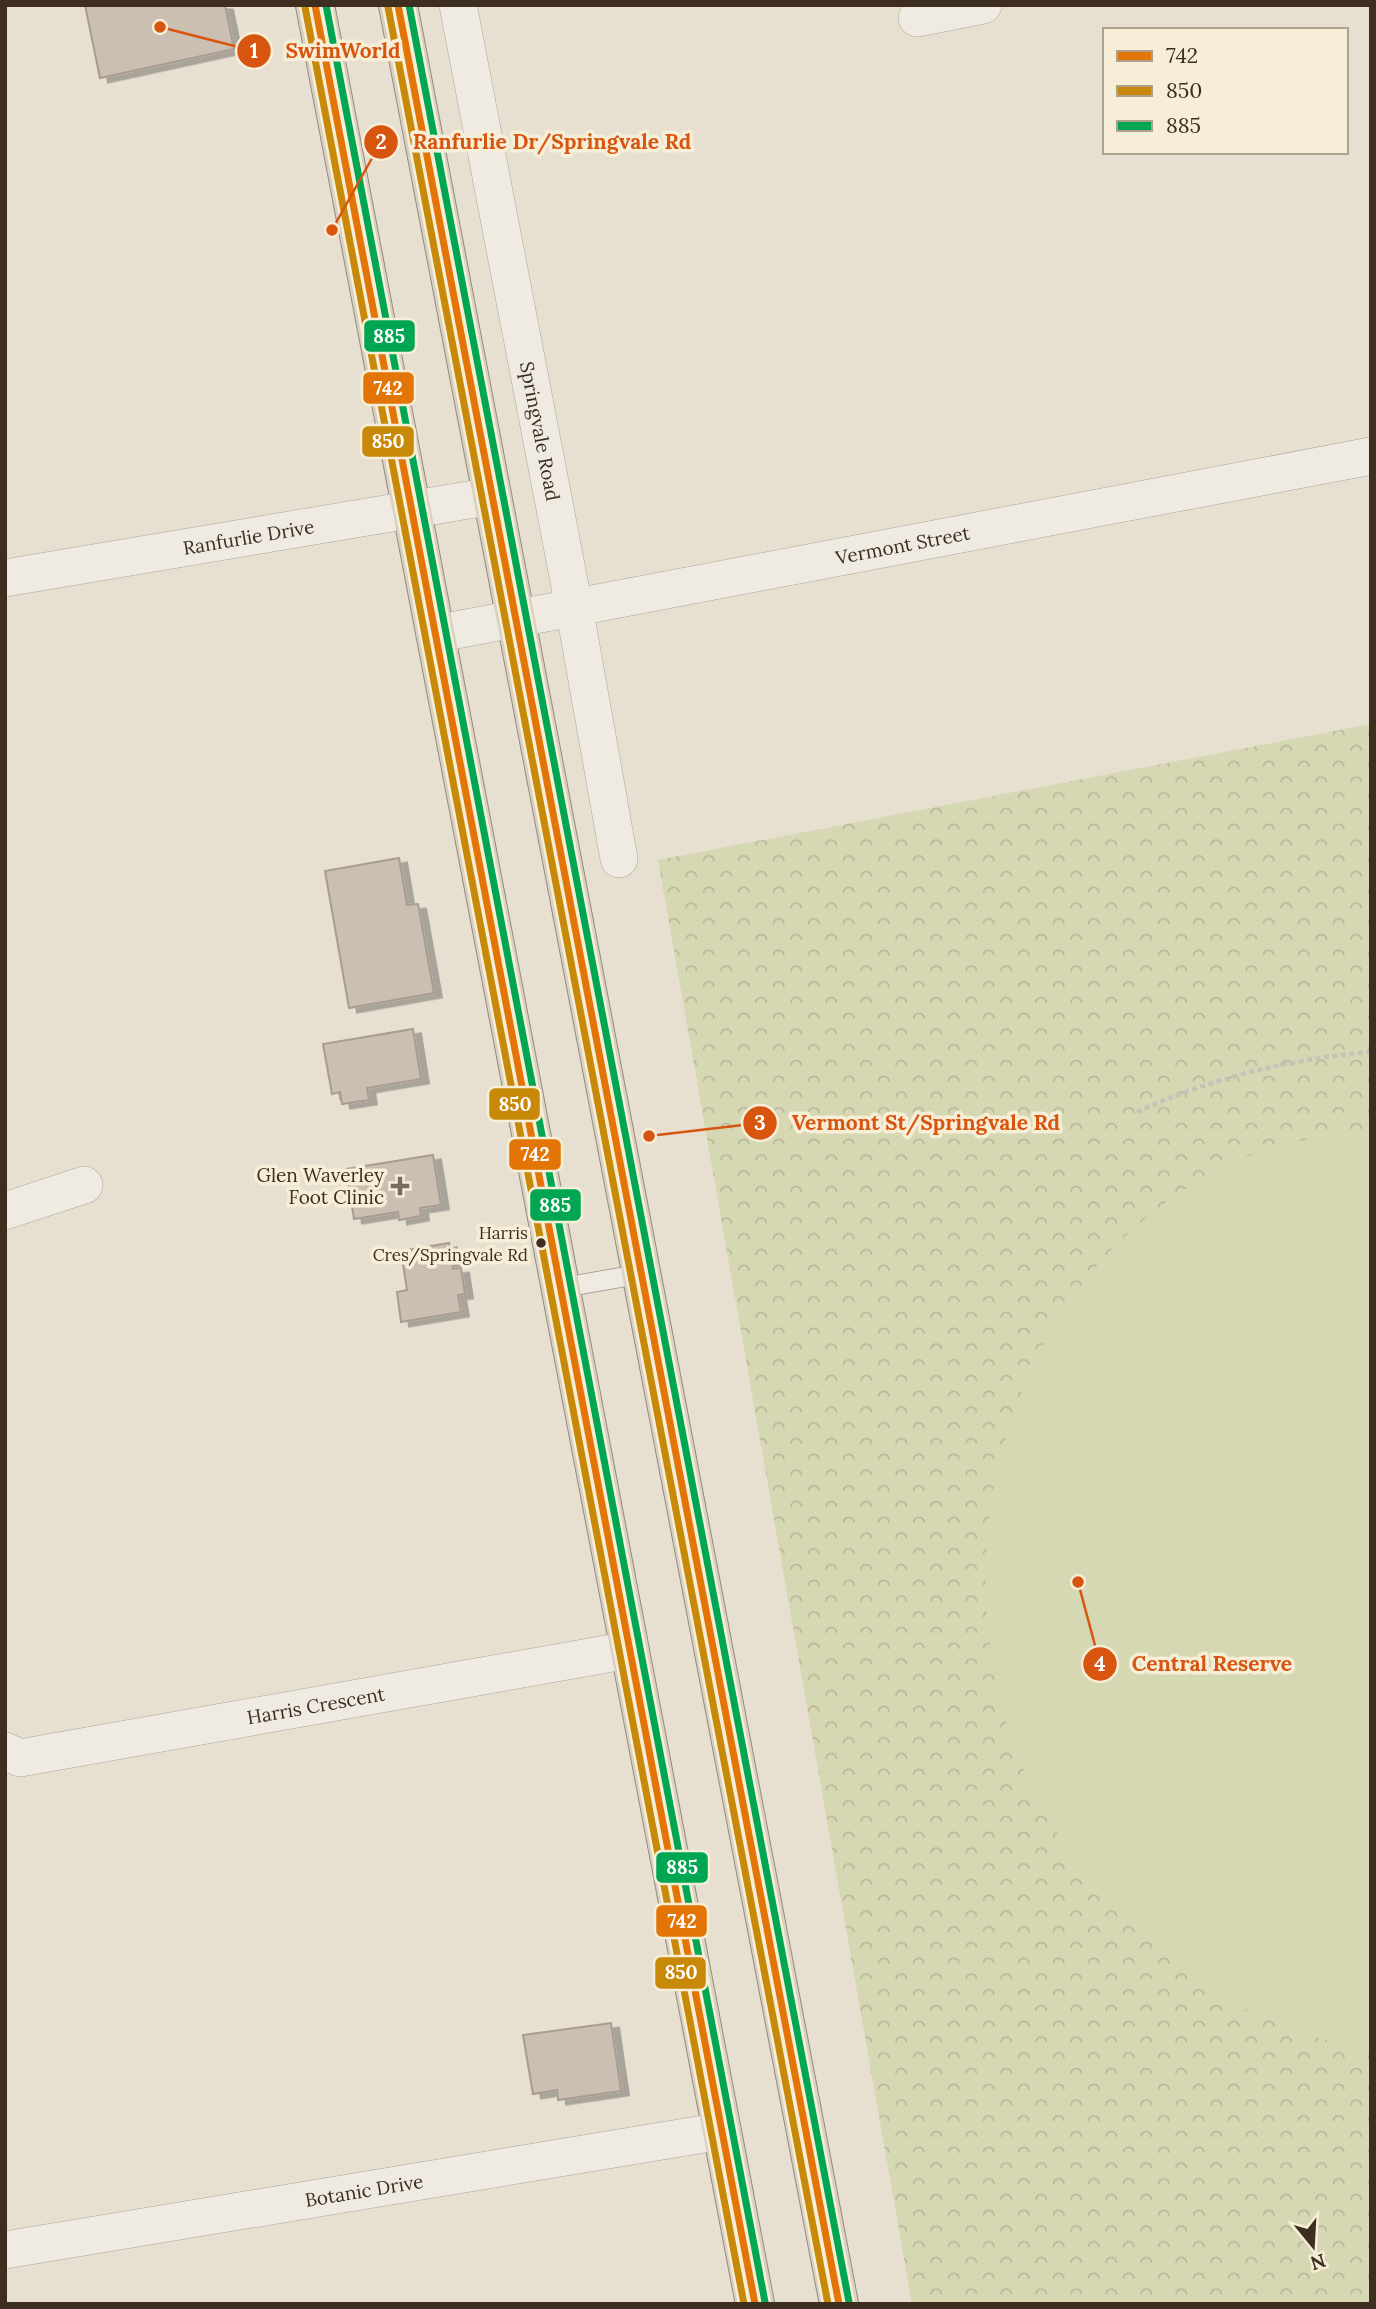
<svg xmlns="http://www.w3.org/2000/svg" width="1376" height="2309" font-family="Lora,serif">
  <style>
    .forest { fill: url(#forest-crowns) }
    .garden { fill: #d6d7b3 }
    .building { fill: #cbbfb2; stroke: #a89c90; stroke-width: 2; filter: url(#shadow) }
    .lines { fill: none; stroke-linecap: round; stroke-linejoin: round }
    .lane-casing { stroke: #ada599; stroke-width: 21 }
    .street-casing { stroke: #ada599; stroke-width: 38 }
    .highway-casing { stroke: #928b80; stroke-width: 40 }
    .path { stroke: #c8c2b9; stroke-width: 4.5; stroke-dasharray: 5 3.5; stroke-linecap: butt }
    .lane { stroke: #efebe3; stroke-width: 19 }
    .street { stroke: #efebe3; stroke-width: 37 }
    .highway { stroke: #dad1c2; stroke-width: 38 }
    .bus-1-casing { stroke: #f7eed8; stroke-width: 12 }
    .bus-2-casing { stroke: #f7eed8; stroke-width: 12 }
    .bus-3-casing { stroke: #f7eed8; stroke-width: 12 }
    .bus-1 { stroke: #e27505; stroke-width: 7 }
    .bus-2 { stroke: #c88808; stroke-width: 7 }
    .bus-3 { stroke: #00a651; stroke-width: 7 }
    .poi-dot { fill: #786c5e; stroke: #f7eed8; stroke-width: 2.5 }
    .bus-dot { fill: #3d2e20; stroke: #f7eed8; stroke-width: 2.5 }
    .labels { text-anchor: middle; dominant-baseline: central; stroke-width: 7; stroke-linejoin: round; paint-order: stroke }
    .bus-label { font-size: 17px; fill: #3d2e20; stroke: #f7eed8; text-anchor: end }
    .street-label { font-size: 19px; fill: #3d2e20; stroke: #f7eed8 }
    .poi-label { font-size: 19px; fill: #3d2e20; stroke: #f7eed8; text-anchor: end }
    .leader { fill: none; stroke: #d7550e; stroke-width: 2.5 }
    .callout-dot { fill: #d7550e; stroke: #f7eed8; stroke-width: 2.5 }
    .mark-label { font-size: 21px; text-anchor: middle; font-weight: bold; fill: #fff }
    .callout-label { font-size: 21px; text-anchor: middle; font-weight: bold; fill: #d7550e; stroke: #f7eed8; stroke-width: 7; stroke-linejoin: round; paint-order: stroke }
    .line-badge { stroke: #f7eed8; stroke-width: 2.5 }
    .badge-label { font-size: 19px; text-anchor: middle; font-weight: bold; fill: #fff }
  </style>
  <defs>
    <pattern id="forest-crowns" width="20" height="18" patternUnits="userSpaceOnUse" patternTransform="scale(1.75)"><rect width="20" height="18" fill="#d6d7b3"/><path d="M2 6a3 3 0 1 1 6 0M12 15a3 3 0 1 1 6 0" fill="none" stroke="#b9b99a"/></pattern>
    <filter id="shadow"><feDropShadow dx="8" dy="4.5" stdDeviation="0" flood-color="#0004"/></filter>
  </defs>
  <rect width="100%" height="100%" fill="#e7e0d1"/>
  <path class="forest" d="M1371 724V2304H912L658 860Z"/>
  <path class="garden" d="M1343 1136H1371V2050C1358 2050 1345 2045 1333 2042 1276 2027 1224 2002 1178 1966 1089 1897 1023 1800 997 1690 993 1675 992 1660 990 1645 967 1477 1032 1294 1175 1196 1225 1161 1281 1138 1343 1136Z"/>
  <path class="building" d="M85 5H225L234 49 100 78Z
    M399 858 407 905 418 904 434 993 349 1008 325 871Z
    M413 1029 421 1079 367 1088 369 1100 342 1104 340 1092 332 1094 323 1044Z
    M433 1155 441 1205 420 1208 421 1216 399 1220 398 1212 354 1219 346 1169Z
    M449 1243 453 1269 461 1268 465 1294 458 1295 461 1312 401 1322 397 1292 407 1290 401 1251Z
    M611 2023 621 2091 558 2100 557 2090 533 2094 523 2035Z"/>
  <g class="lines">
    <defs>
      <path id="lane" d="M560 1288 641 1274"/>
      <g id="street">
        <path id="s1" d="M458 5 574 607 619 859"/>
        <path d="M917 18 983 5"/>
        <path id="s2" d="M5 578 492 496"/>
        <path id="s3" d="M435 634 1371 456"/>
        <path d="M5 1211 84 1185"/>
        <path id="s4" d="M5 1751 20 1758 629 1650"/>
        <path id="s5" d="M5 2250 722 2131"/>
      </g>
      <path id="highway" d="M315 5 755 2304
        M398 5 839 2304"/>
    </defs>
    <use href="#lane" class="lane-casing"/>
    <use href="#street" class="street-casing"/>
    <use href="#highway" class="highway-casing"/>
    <path class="path" d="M1137 1112C1212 1078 1288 1059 1371 1052"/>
    <use href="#lane" class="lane"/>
    <use href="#street" class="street"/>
    <use href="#highway" class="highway"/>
    <defs>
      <path id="bus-1" d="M315 5 755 2304
        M398 5 839 2304"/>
      <path id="bus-2" d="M305 7 744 2304
        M388 7 828 2304"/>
      <path id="bus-3" d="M326 5 765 2302
        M409 5 849 2302"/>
    </defs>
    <use href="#bus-1" class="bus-1-casing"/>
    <use href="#bus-2" class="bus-2-casing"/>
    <use href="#bus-3" class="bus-3-casing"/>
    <use href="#bus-1" class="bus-1"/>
    <use href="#bus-2" class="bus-2"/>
    <use href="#bus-3" class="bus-3"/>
  </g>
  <path class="poi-dot" d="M396.5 1175.5h7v7h7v7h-7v7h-7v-7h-7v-7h7z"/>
  <circle class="bus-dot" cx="541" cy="1243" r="6"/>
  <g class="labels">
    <g class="bus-label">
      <text x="528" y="1233">Harris<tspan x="528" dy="22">Cres/Springvale Rd</tspan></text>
    </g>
    <g class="street-label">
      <text stroke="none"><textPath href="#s1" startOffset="434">Springvale Road</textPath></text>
      <text stroke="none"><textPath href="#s2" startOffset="247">Ranfurlie Drive</textPath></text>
      <text stroke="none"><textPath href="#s3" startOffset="476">Vermont Street</textPath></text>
      <text stroke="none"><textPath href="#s4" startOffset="317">Harris Crescent</textPath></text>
      <text stroke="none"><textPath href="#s5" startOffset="364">Botanic Drive</textPath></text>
    </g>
    <g class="poi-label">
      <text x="384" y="1175">Glen Waverley<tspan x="384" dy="22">Foot Clinic</tspan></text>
    </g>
  </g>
  <path class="leader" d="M160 27L254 51M332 230L381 142M649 1136L760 1123M1078 1582L1100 1664"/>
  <g class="callout-dot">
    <circle cx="160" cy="27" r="7"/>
    <circle cx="332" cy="230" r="7"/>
    <circle cx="649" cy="1136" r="7"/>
    <circle cx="1078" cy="1582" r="7"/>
    <circle cx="254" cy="51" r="18"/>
    <circle cx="381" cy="142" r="18"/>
    <circle cx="760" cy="1123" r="18"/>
    <circle cx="1100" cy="1664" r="18"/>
  </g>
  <g class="mark-label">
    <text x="254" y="58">1</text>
    <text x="381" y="149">2</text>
    <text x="760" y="1130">3</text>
    <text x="1100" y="1671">4</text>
  </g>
  <g class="callout-label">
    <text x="343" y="58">SwimWorld</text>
    <text x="552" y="149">Ranfurlie Dr/Springvale Rd</text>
    <text x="926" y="1130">Vermont St/Springvale Rd</text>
    <text x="1212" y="1671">Central Reserve</text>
  </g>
  <g class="line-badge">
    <rect x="363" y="319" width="53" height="34" rx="7" fill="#00a651"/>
    <rect x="362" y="371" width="53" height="34" rx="7" fill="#e27505"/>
    <rect x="361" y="425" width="54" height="33" rx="7" fill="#c88808"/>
    <rect x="488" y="1087" width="53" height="34" rx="7" fill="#c88808"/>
    <rect x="508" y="1138" width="54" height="33" rx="7" fill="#e27505"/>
    <rect x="529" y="1188" width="53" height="34" rx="7" fill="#00a651"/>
    <rect x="655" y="1851" width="54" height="33" rx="7" fill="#00a651"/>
    <rect x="655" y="1904" width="53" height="34" rx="7" fill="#e27505"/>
    <rect x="654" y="1956" width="53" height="34" rx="7" fill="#c88808"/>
  </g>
  <g class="badge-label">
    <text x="389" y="343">885</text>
    <text x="388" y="395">742</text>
    <text x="388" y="448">850</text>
    <text x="515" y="1111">850</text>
    <text x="535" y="1161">742</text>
    <text x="555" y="1212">885</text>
    <text x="682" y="1874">885</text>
    <text x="682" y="1928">742</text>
    <text x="681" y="1979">850</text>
  </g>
  <rect width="1376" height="2309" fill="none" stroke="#3d2e20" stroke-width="14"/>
  <rect x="1103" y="28" width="245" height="126" fill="#f7eed8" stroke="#ada18e" stroke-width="2"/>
  <rect x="1117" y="51" width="35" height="10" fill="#e27505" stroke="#ada18e" stroke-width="2"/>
  <text x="1166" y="63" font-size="21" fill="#3d2e20">742</text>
  <rect x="1117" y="86" width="35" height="10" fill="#c88808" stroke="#ada18e" stroke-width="2"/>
  <text x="1166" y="98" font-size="21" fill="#3d2e20">850</text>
  <rect x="1117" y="121" width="35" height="10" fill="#00a651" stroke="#ada18e" stroke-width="2"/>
  <text x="1166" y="133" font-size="21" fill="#3d2e20">885</text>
  <g transform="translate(1313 2246) rotate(162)" stroke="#f7eed8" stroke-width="5" paint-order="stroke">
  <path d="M0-5L12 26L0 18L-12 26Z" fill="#3d2e20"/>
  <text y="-10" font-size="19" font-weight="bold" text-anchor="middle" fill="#3d2e20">N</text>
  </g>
</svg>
